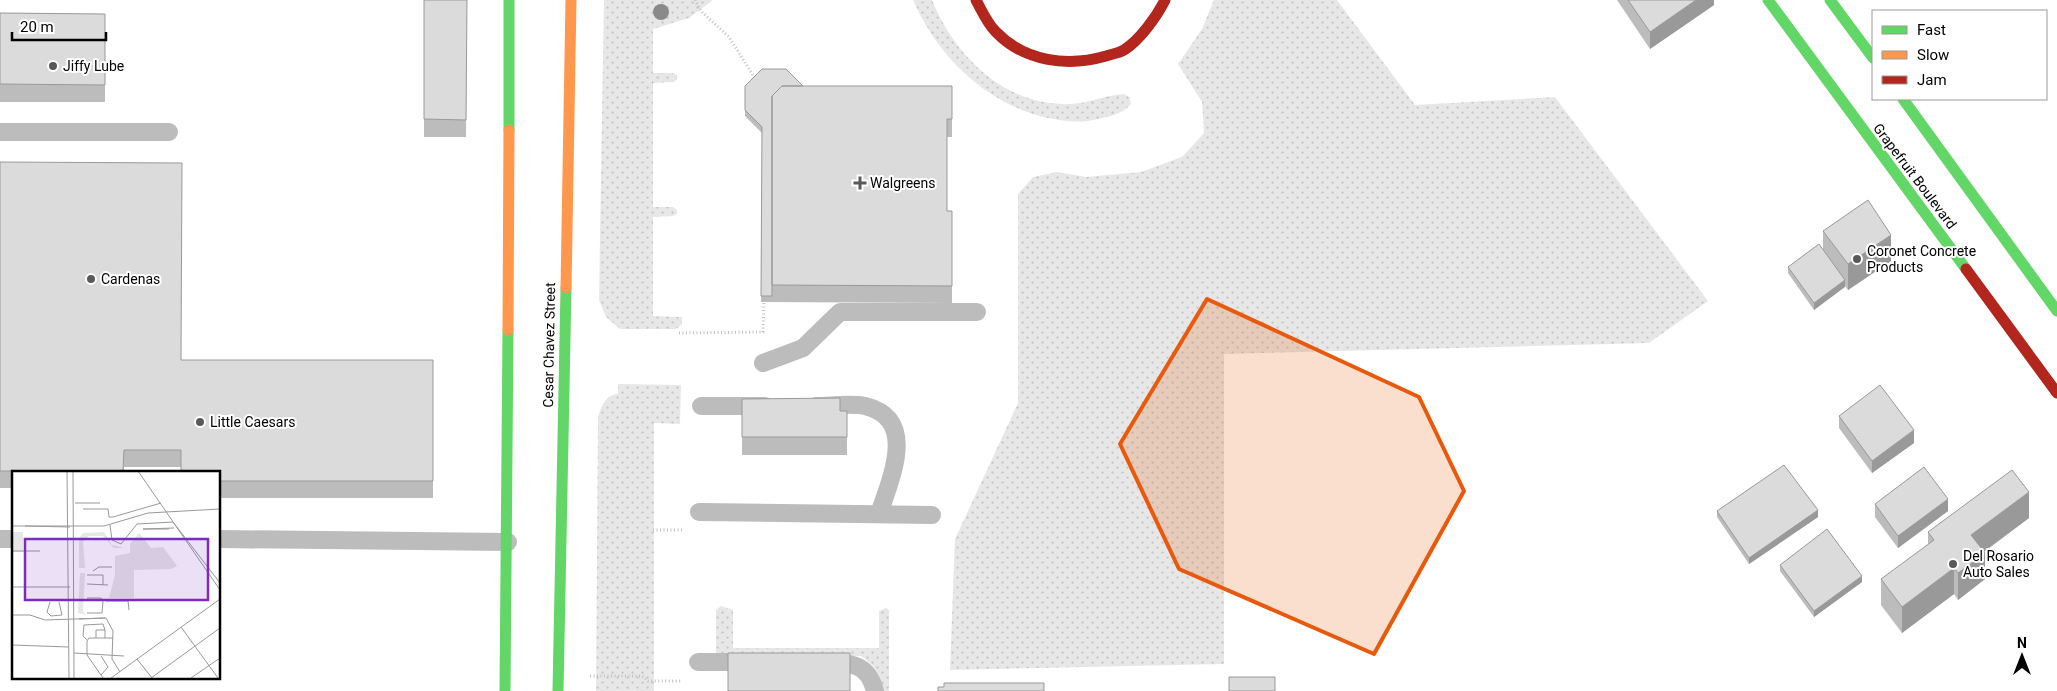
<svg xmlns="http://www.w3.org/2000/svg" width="2057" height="691" font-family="Roboto,sans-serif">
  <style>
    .grass { fill: url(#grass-dots) }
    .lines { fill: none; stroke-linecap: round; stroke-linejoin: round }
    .path { stroke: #c2c2c2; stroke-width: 3; stroke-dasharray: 1 2.5; stroke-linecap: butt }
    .lane { stroke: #bcbcbc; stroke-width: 18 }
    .fast { stroke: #63d668; stroke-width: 11 }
    .slow { stroke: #ff974d; stroke-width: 11 }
    .jam { stroke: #b3261e; stroke-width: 11 }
    .tree { fill: #8a8a8a }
    .wall { fill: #bcbcbc }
    .shaded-wall { fill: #999 }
    .building { fill: #dbdbdb; stroke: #999 }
    .marked { fill: #e8590c; fill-opacity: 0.2; stroke: #e8590c; stroke-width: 4; stroke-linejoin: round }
    .poi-dot { fill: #595959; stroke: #fff; stroke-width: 2 }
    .labels { text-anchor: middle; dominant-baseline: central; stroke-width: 4; stroke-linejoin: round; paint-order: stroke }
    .poi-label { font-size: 14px; fill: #000; stroke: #fff; text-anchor: start }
    .street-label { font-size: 14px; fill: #000; stroke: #fff }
    .inset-road { fill: none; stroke: #999; stroke-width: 1 }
    .view { fill: #7b2cbf; fill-opacity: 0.15; stroke: #7b2cbf; stroke-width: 2.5 }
    .inset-edge { fill: none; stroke: #000; stroke-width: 2.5 }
  </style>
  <defs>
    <pattern id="grass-dots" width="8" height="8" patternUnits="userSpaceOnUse" patternTransform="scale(1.25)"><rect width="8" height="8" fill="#e7e7e7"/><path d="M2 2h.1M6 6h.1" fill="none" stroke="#c4c4c4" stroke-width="1.8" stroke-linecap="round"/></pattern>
  </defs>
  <rect width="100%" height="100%" fill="#fff"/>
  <path class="grass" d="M604 0H713L689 18 653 29V73H673L677 75V80L673 82 653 83V207H673L677 210V214L673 216 653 217V316L682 317V324L676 329H620L606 317 599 300Z
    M880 0H932C955 57 1006 107 1071 104 1089 103 1106 95 1124 94L1129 97 1131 104C1122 115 1107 117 1093 120 1079 123 1063 121 1048 118 986 104 938 57 913 0Z
    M1214 0H1337L1415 105 1555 97 1708 301 1649 343 1224 354V664L950 670 955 539 1018 403V194L1033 177 1057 172 1086 177 1141 172 1182 157 1204 133 1202 102 1178 64 1202 29Z
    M618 384 681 385 680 424 654 423V691H596L598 418C601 406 606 395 618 394Z
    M721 606 733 610V648H879V611L886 608 889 610V691H883C881 674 875 665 861 656H716V610Z"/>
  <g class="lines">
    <path class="path" d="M695 0 701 11 729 37 756 80
      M679 333 763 332 764 298
      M653 530H682
      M590 676H642L648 681H682"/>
    <path class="lane" d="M0 132H169
      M763 363 803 348 840 312H977
      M701 406H765
      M816 406C831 406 851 403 865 406 919 419 890 480 879 514
      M699 512 932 515
      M0 539H14
      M219 539 508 542
      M698 662H752
      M826 663C851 663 868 663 875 691"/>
    <path class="fast" d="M1768 0 1966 269
      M1830 0 1873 58
      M1903 99 2057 311
      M509 130V0
      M505 691 508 330
      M558 691 566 288"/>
    <path class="slow" d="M566 288 571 0
      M508 330 509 130"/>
    <path class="jam" d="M976 0C982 11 987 23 996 32 1025 62 1068 67 1106 56 1112 54 1119 53 1124 50 1140 40 1157 16 1165 0
      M1966 269 2057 393"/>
  </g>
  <circle class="tree" cx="661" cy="12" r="8"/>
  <path class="wall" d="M424 0H467L466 137H424Z
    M1617 0H1714V5L1650 49Z
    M0 13 105 14V102H0Z
    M745 86H952V137H947V211H952V303L761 302 762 133 745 116Z
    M0 162 181 360H433V498H219V472L181 467H124V472H14V488H0Z
    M1823 231 1891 261 1848 290 1845 286 1814 310 1788 273V267L1823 251Z
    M742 399 840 411H847V455H742Z
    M1839 416 1914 443 1872 473 1839 428Z
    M1875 504 1948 511 1898 548 1875 517Z
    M1717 511 1818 517 1749 564 1717 517Z
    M2029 518 1984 552 1985 579 1958 600 1954 594 1902 633 1881 605V579L1928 545V532Z
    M1780 565 1862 582 1814 617 1780 571Z"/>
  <path class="shaded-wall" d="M1696 0H1714V5L1650 49V32Z
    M1891 235V261L1848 290V264Z
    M1845 280V287L1814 310V303Z
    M1914 430V443L1872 473V461Z
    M2029 492V518L1971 561V535Z
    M1948 499V511L1898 548V536Z
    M1818 510V517L1749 564V558Z
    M1985 553V579L1958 600V573Z
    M1954 568V594L1902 633V607Z
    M1862 576V582L1814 617V611Z"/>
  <path class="building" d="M424 0H467L466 120 424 119Z
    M1628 0H1696L1650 32Z
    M0 13 105 14V85L0 84Z
    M762 69H786L803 86H782L772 96V296H761L762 127 745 110V86Z
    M782 86H952V119H947V211H952V286L772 285V96Z
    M0 162 182 163 181 360H433V481H219V472H181V450H124L123 471H0Z
    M1868 200 1891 235 1848 264 1823 231Z
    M1819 244 1845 280 1814 303 1788 267Z
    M1880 385 1914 430 1872 461 1839 416Z
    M840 398V411H847V437H742V399Z
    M1784 465 1818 510 1749 558 1717 511Z
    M1924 467 1948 499 1898 536 1875 504Z
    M2012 470 2029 492 1971 535 1985 553 1958 573 1954 568 1902 607 1881 579 1934 540 1928 532Z
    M1827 529 1862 576 1814 611 1780 565Z
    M728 653H850V691H728Z
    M1229 677H1275V691H1229Z
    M944 683H1044V691H938V687H944Z"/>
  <path class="marked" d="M1207 299 1419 397 1464 491 1374 654 1179 569 1120 444Z"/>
  <g class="poi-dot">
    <circle cx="53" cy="66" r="5"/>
    <path d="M857.5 175.5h5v5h5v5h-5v5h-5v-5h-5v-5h5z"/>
    <circle cx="1857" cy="259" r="5"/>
    <circle cx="91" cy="279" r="5"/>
    <circle cx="200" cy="422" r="5"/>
    <circle cx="1953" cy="564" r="5"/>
  </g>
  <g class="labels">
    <g class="poi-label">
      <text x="63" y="66">Jiffy Lube</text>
      <text x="870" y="183">Walgreens</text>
      <text x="1867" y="251">Coronet Concrete<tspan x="1867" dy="16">Products</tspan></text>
      <text x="101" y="279">Cardenas</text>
      <text x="210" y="422">Little Caesars</text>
      <text x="1963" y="556">Del Rosario<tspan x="1963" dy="16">Auto Sales</tspan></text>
    </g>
    <g class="street-label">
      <text transform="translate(1915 176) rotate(53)">Grapefruit Boulevard</text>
      <text transform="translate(549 345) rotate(-89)">Cesar Chavez Street</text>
    </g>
  </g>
  <g transform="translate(12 471)">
    <rect width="208" height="208" fill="#fff"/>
    <path d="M0 61H11V81H0ZM92 61 100 74 113 77H102L91 65H77L71 71 73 97H67V67L71 62ZM127 62 139 77 151 76 165 95 159 98 122 99V127H97L103 104V85L118 82V73ZM68 102H73L71 140 74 144 66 142Z" fill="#e7e7e7"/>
    <path class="inset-road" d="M55 0 57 207M61 0 62 207M126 0 208 119M63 32H88M71 38H96L97 46H101L149 32M161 51 208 112M98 54 100 69 109 73 125 53 161 51M0 55H92L136 42 208 38M13 55 58 56M131 58 162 57M131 58H157M0 80H28M81 100 87 96H100M75 104H91V114M75 113 96 114M0 116H58M94 130H116L117 139M38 131 35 141 39 145 50 144 47 131M75 142H90L91 130 89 127H75M0 144H18L33 149 93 147M67 148 94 147 101 160 100 188 108 201M169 156 206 207M84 167V159H93V167M75 169 71 165 72 154 91 153 93 159M0 174 57 176M62 182 112 185M125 188 140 207M89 204 96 196 89 185M91 207 75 184V170L77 167H101M99 207 208 128M139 207 208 157M179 207 208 187"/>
    <path class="view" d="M13 68H196V129H13Z"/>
    <rect width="208" height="208" class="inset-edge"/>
  </g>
  <rect x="1872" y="10" width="175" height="90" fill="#ffffff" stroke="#999999"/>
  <rect x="1882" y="26" width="25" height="8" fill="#63d668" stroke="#999999"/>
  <text x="1917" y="35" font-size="15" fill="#000000">Fast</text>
  <rect x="1882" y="51" width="25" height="8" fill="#ff974d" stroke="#999999"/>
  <text x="1917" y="60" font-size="15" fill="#000000">Slow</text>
  <rect x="1882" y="76" width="25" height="8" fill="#b3261e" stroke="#999999"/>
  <text x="1917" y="85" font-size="15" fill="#000000">Jam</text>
  <g transform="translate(2022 656)" stroke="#ffffff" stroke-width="4" paint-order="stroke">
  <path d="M0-4L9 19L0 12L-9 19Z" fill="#000000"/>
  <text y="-8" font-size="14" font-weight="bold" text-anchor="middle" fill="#000000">N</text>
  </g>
  <path d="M12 32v8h94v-8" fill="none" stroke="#000000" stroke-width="2.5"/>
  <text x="20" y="32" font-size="15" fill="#000000" stroke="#ffffff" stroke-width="4" paint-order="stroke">20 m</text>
</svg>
